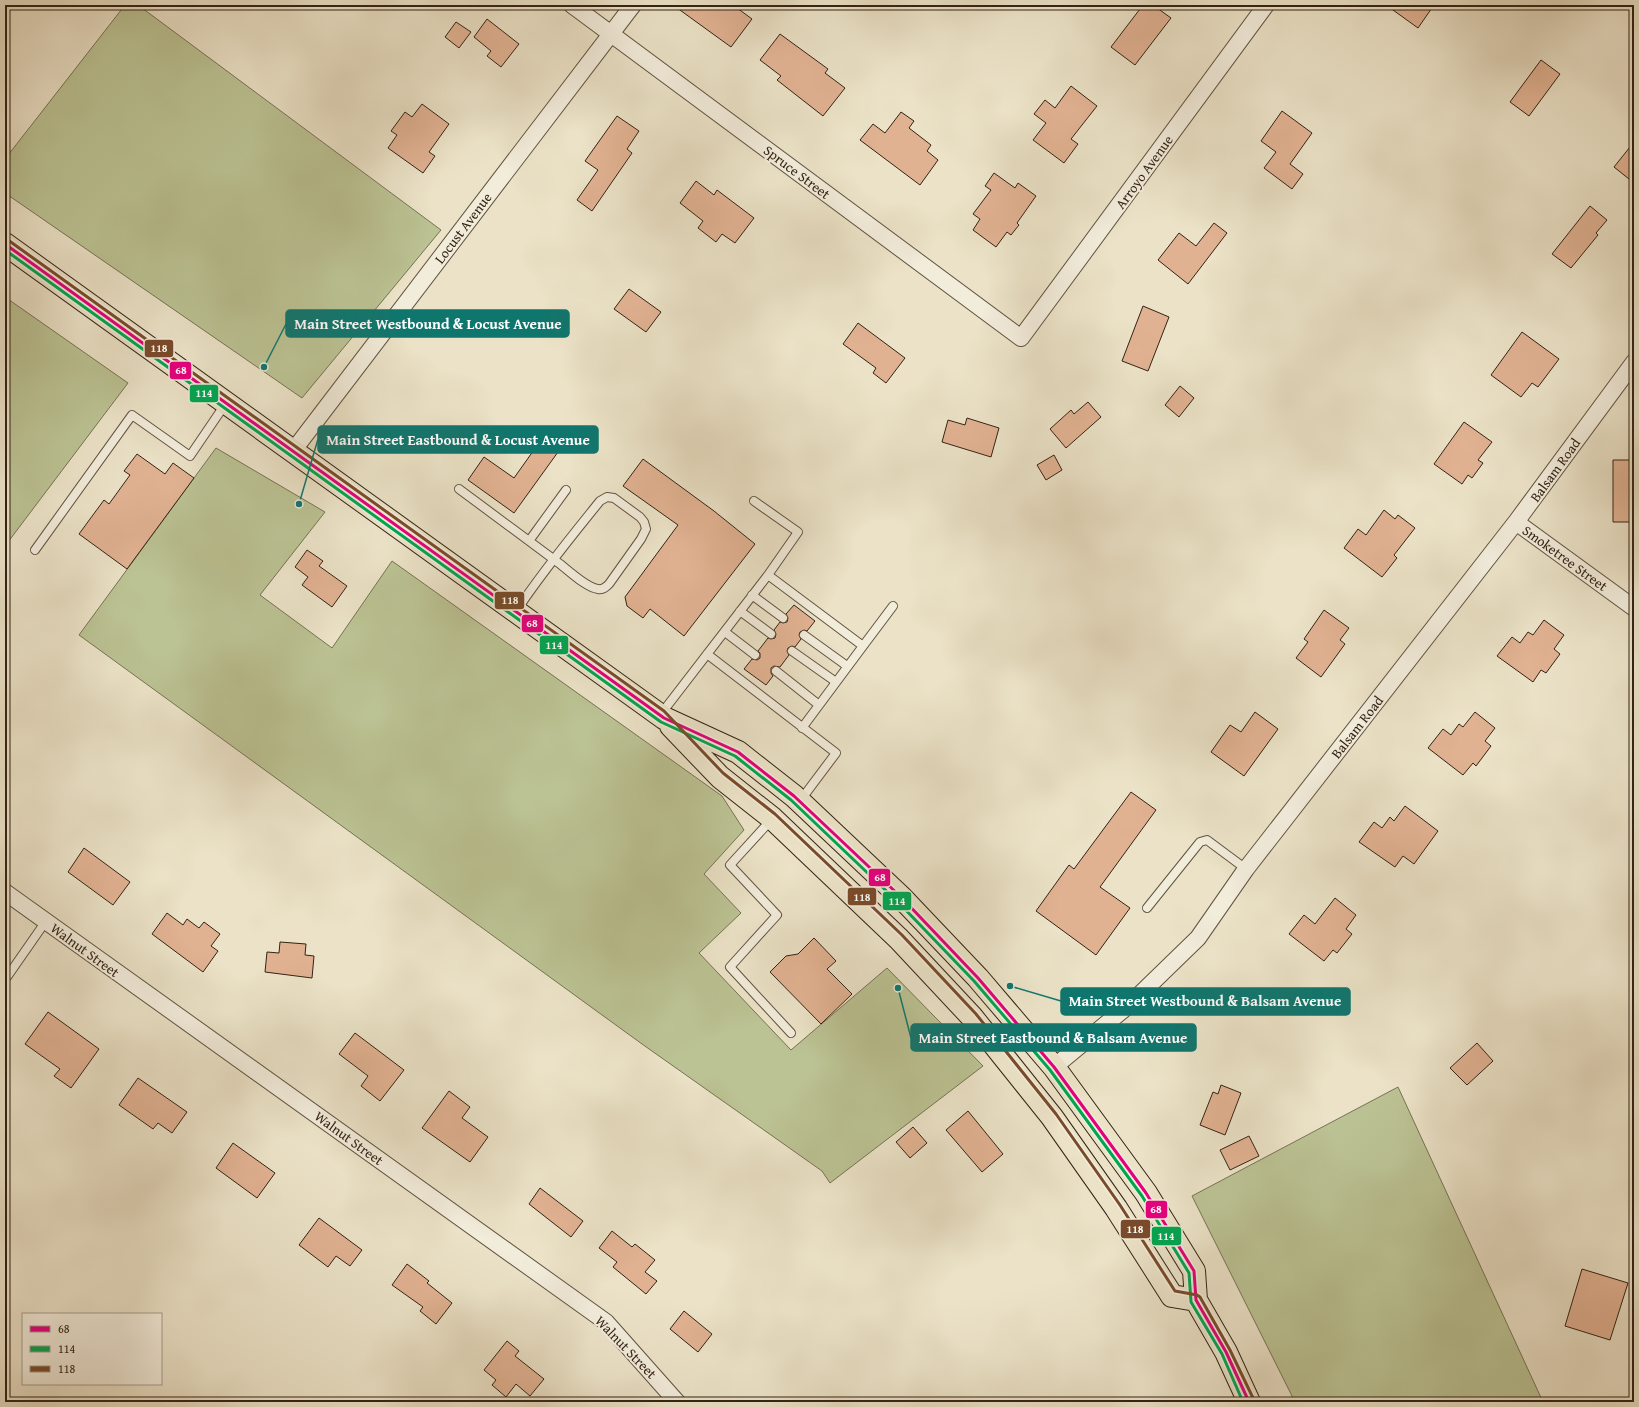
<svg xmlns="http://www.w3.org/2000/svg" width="1639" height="1407" font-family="'Gentium Book Plus',serif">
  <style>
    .green { fill: #bbc293; stroke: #777254 }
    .building { fill: #e1b292; stroke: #332314 }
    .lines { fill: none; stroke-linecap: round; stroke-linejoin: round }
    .service-casing { stroke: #615341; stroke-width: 10 }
    .minor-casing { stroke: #615341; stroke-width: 18 }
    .primary-casing { stroke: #332314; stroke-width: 24 }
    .service { stroke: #f2ecdb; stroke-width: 8 }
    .minor { stroke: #f2ecdb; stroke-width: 16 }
    .primary { stroke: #ebe2c7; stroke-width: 22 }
    .bus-1-casing { stroke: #f2ecdb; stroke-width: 6 }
    .bus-2-casing { stroke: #f2ecdb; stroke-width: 6 }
    .bus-3-casing { stroke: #f2ecdb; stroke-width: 6 }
    .bus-1 { stroke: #e5007d; stroke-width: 3 }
    .bus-2 { stroke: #00a651; stroke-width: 3 }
    .bus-3 { stroke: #7a4b2a; stroke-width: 3 }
    .labels { text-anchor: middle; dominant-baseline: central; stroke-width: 4; stroke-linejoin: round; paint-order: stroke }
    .street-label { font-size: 14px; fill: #332314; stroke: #f2ecdb }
    .leader { fill: none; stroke: #0f766e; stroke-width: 1.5 }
    .callout-dot { fill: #0f766e; stroke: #f2ecdb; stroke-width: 1.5 }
    .callout { fill: #0f766e; stroke: #0f766e; stroke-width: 1.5 }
    .callout-label { font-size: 15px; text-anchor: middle; font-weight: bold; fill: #fff }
    .line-badge { stroke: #f2ecdb; stroke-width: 1.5 }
    .badge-label { font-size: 11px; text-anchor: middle; font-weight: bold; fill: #fff }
  </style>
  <rect width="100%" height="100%" fill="#ebe2c7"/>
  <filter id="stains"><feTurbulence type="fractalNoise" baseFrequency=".005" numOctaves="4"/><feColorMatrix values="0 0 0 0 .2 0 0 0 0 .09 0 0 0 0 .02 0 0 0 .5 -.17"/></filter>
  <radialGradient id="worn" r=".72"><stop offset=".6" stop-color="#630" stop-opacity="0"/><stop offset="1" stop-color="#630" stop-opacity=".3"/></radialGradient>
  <path class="green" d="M125 5H138L441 230 302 398 5 193V159Z
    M5 297 128 383 5 546Z
    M216 448 325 512 260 595 332 648 392 561 722 796 744 830 704 874 741 913 699 953 791 1050 887 968 983 1066 830 1183 822 1171 642 1044 79 635Z
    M1398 1087 1543 1402H1295L1192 1196Z"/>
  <path class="building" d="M673 5H733L752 19 731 47Z
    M1143 5H1153L1171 18 1135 65 1111 47Z
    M1386 5H1434L1418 28Z
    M487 19 519 44 501 67 487 56 491 51 474 37Z
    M456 22 471 32 459 48 445 37Z
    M780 34 828 69 825 73 845 88 823 116 777 80 781 76 760 60Z
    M1541 60 1560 74 1529 116 1510 102Z
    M1071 86 1097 106 1071 139 1078 144 1064 163 1033 140 1046 123 1034 114 1045 100 1055 108Z
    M422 104 449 124 429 152 435 156 423 173 388 148 397 135 391 131 405 112 412 117Z
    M1282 111 1312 133 1290 164 1303 174 1292 189 1264 168 1276 152 1261 141Z
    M901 112 914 121 909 128 931 145 927 151 938 160 920 185 860 140 873 124 885 133Z
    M617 116 639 131 627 149 632 153 592 211 577 200 598 170 585 161Z
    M1634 142V183L1614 167Z
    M994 173 1015 188 1018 183 1036 196 1017 223 1019 225 1011 235 1007 232 996 247 973 230 980 219 973 214 991 190 985 186Z
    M696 181 714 195 717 190 754 218 735 243 722 234 716 242 698 228 703 221 680 203Z
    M1590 206 1607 220 1596 233 1598 235 1571 268 1552 254Z
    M1214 223 1227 233 1188 284 1158 260 1179 233 1196 246Z
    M629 289 661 312 646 332 614 309Z
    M1143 306 1169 317 1148 371 1122 361Z
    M858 323 905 358 886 383 873 373 876 368 843 344Z
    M1522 332 1559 359 1538 387 1532 383 1521 397 1491 375Z
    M1180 386 1194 398 1179 417 1165 405Z
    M1088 402 1101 417 1066 448 1050 429 1071 410 1074 414Z
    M967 418 999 428 991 457 942 442 948 420 965 425Z
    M1464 422 1492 442 1478 460 1483 463 1472 478 1468 475 1462 484 1434 464Z
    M541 440 558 452 514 513 468 480 484 457 514 478Z
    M137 454 165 474 173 463 194 478 127 569 79 534 104 500 109 504 130 475 124 471Z
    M1054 455 1062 470 1046 480 1037 465Z
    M643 459 714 511 755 544 684 636 650 609 643 618 627 606 625 597 678 525 623 486Z
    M1613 460H1634V522H1613Z
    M1384 510 1395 519 1398 515 1415 528 1394 555 1397 558 1382 577 1344 548 1358 529 1366 535Z
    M307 550 323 561 319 566 347 586 332 607 302 585 308 577 295 567Z
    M794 605 815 621 807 631 804 630 800 632 799 635 801 639 795 647 792 646 788 648 787 651 789 655 780 667 774 666 771 668V673L773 676 766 685 744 669 752 659 757 660 760 658V653L758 651 768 638 771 639 775 638 776 634 774 630 780 622 783 623 787 622 788 618 786 614Z
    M1324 610 1349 628 1340 640 1345 644 1321 677 1296 658 1308 642 1304 639Z
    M1544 620 1564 635 1554 649 1560 654 1546 673 1541 670 1533 682 1497 656 1512 637 1520 643 1528 632 1533 635Z
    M1255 712 1278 729 1244 776 1211 752 1230 725 1241 732Z
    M1475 712 1495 728 1485 741 1491 746 1476 766 1473 763 1463 775 1428 748 1443 729 1451 735 1459 724 1463 727Z
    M1131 792 1156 810 1100 887 1130 908 1096 955 1036 911 1069 865 1074 869Z
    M1405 806 1438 831 1414 864 1403 856 1395 867 1359 842 1374 822 1382 828 1390 817 1394 821Z
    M84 848 130 882 113 905 68 872Z
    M1335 898 1356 915 1346 929 1352 934 1337 953 1333 950 1324 961 1289 934 1304 915 1315 924Z
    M167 913 183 925 187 919 199 928 204 922 220 934 211 946 218 951 203 972 152 934Z
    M814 938 836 961 827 969 852 994 821 1024 770 972 786 956 798 954Z
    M280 942 306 944 305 955 314 956 312 978 265 972 267 952 279 953Z
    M48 1012 99 1049 71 1088 54 1076 60 1069 25 1044Z
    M355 1033 404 1070 380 1101 361 1086 368 1076 339 1054Z
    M1477 1043 1493 1061 1467 1085 1450 1068Z
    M138 1078 187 1112 172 1133 158 1123 153 1129 119 1105Z
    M1221 1085 1241 1093 1225 1135 1200 1125 1213 1092 1218 1094Z
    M449 1091 470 1107 462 1118 488 1137 470 1162 422 1128Z
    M968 1111 1003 1154 982 1172 946 1130Z
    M913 1127 927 1143 910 1158 896 1142Z
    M1249 1136 1259 1156 1230 1170 1220 1150Z
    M233 1143 275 1173 257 1198 216 1168Z
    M540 1188 583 1221 571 1237 529 1204Z
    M319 1218 362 1250 350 1266 336 1256 328 1267 299 1245Z
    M612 1231 632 1247 635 1244 655 1260 645 1272 657 1281 646 1294 613 1267 617 1262 599 1248Z
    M407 1264 429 1281 427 1283 452 1303 436 1324 420 1311 423 1307 392 1285Z
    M1582 1269 1628 1283 1610 1340 1565 1326Z
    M684 1311 712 1334 698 1352 670 1329Z
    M507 1341 519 1351 515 1356 544 1379 530 1396 516 1384 506 1397 492 1385 496 1380 484 1370Z"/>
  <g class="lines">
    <defs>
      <path id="service" d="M459 489C493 514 526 539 560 564 569 571 587 588 598 589 603 590 606 587 609 584L641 539 646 529 644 522 640 517 614 498 607 497 600 501C571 537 542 572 517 610
        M529 541 566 490
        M35 550 132 415 190 456 226 403
        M768 575 863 646 802 728
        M752 595 783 618
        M740 611 771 634
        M725 632 755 655
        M804 635 847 666
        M863 646 893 606
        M792 651 836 682
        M707 654 836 753 800 801
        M776 671 819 705
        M661 714 768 575 798 532 754 501
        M772 819 730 865 777 915 730 967 791 1033
        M1147 908 1200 842 1207 840 1246 869
        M7 977 46 921"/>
      <path id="minor" d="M572 5 1021 338 1266 5
        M293 451 633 5
        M1516 522 1634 608
        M5 892 606 1322 677 1402
        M1054 1067 1129 1005 1198 938 1246 869 1516 522 1634 362"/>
      <path id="primary" d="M5 244 664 718 738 752 794 796 902 898 978 978 1054 1067 1146 1193 1194 1271 1196 1300 1226 1352 1249 1402
        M671 726 720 777 772 818 899 939 972 1017 1052 1117 1116 1208 1172 1296 1196 1300"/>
    </defs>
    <use href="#service" class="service-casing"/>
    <use href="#minor" class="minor-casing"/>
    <use href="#primary" class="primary-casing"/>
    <use href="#service" class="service"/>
    <use href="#minor" class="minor"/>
    <use href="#primary" class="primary"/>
    <defs>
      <path id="bus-1" d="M5 244 664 718 738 752 794 796 902 898 978 978 1054 1067 1146 1193 1194 1271 1196 1300 1226 1352 1249 1402"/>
      <path id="bus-2" d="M5 250 661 722 735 756 791 800 898 902 974 981 1050 1070 1142 1196 1189 1273 1191 1302 1222 1354 1243 1402"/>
      <path id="bus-3" d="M8 240 664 711 723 773 775 814 902 935 976 1014 1056 1114 1120 1205 1175 1291 1197 1295 1200 1297 1230 1350 1254 1400"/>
    </defs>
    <use href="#bus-1" class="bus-1-casing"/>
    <use href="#bus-2" class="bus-2-casing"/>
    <use href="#bus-3" class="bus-3-casing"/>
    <use href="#bus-1" class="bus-1"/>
    <use href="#bus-2" class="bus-2"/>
    <use href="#bus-3" class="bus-3"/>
  </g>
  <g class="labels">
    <g class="street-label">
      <text transform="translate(797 172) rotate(37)">Spruce Street</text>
      <text transform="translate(1144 172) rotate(-54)">Arroyo Avenue</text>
      <text transform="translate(463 228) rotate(-53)">Locust Avenue</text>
      <text transform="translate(1555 470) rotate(-54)">Balsam Road</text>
      <text transform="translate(1565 558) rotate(36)">Smoketree Street</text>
      <text transform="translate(1357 727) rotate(-52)">Balsam Road</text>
      <text transform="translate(85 950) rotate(36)">Walnut Street</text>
      <text transform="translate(349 1138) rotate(36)">Walnut Street</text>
      <text transform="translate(626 1347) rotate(46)">Walnut Street</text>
    </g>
  </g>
  <path class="leader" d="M264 367L286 324M299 504L318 439M1010 986L1061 1001M898 988L911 1038"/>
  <g class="callout-dot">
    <circle cx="264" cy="367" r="4"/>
    <circle cx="299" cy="504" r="4"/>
    <circle cx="1010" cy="986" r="4"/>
    <circle cx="898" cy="988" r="4"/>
  </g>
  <g class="callout">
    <rect x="286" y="310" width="283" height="27" rx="4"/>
    <rect x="318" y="426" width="280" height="27" rx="4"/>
    <rect x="1061" y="988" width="289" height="27" rx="4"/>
    <rect x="911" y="1024" width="285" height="27" rx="4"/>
  </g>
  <g class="callout-label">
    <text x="428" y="329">Main Street Westbound &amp; Locust Avenue</text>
    <text x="458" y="445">Main Street Eastbound &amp; Locust Avenue</text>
    <text x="1205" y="1006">Main Street Westbound &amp; Balsam Avenue</text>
    <text x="1053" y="1043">Main Street Eastbound &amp; Balsam Avenue</text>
  </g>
  <g class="line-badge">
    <rect x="144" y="339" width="30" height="19" rx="4" fill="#7a4b2a"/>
    <rect x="169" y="361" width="23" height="19" rx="4" fill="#e5007d"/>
    <rect x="189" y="384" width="30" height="19" rx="4" fill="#00a651"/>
    <rect x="494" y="591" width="31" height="19" rx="4" fill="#7a4b2a"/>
    <rect x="521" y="614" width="23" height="19" rx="4" fill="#e5007d"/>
    <rect x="539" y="635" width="30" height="20" rx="4" fill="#00a651"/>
    <rect x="868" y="868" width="23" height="19" rx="4" fill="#e5007d"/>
    <rect x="847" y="887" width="30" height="19" rx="4" fill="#7a4b2a"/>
    <rect x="882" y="891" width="30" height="20" rx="4" fill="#00a651"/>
    <rect x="1145" y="1200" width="23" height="19" rx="4" fill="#e5007d"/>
    <rect x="1120" y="1219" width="31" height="20" rx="4" fill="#7a4b2a"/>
    <rect x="1151" y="1226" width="31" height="20" rx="4" fill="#00a651"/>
  </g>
  <g class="badge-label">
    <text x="159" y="352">118</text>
    <text x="181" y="374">68</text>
    <text x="204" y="397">114</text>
    <text x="510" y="604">118</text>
    <text x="532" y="627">68</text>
    <text x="554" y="649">114</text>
    <text x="880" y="881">68</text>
    <text x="862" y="901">118</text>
    <text x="897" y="905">114</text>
    <text x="1156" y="1213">68</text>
    <text x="1135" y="1233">118</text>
    <text x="1166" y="1240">114</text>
  </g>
  <rect width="1639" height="1407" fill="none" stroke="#ebe2c7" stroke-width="20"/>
  <rect x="6" y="6" width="1627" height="1395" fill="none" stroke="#332314" stroke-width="2"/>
  <rect x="10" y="10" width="1619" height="1387" fill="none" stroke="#332314"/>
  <rect x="22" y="1313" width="140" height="72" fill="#f2ecdb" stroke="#a69c8b"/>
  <rect x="30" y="1326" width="20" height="6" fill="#e5007d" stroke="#a69c8b"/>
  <text x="58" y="1333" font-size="12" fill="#332314">68</text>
  <rect x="30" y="1346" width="20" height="6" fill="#00a651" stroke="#a69c8b"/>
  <text x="58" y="1353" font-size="12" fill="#332314">114</text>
  <rect x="30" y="1366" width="20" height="6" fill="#7a4b2a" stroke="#a69c8b"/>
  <text x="58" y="1373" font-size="12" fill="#332314">118</text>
  <rect width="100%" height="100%" filter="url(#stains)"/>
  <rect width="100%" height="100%" fill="url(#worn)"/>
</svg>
